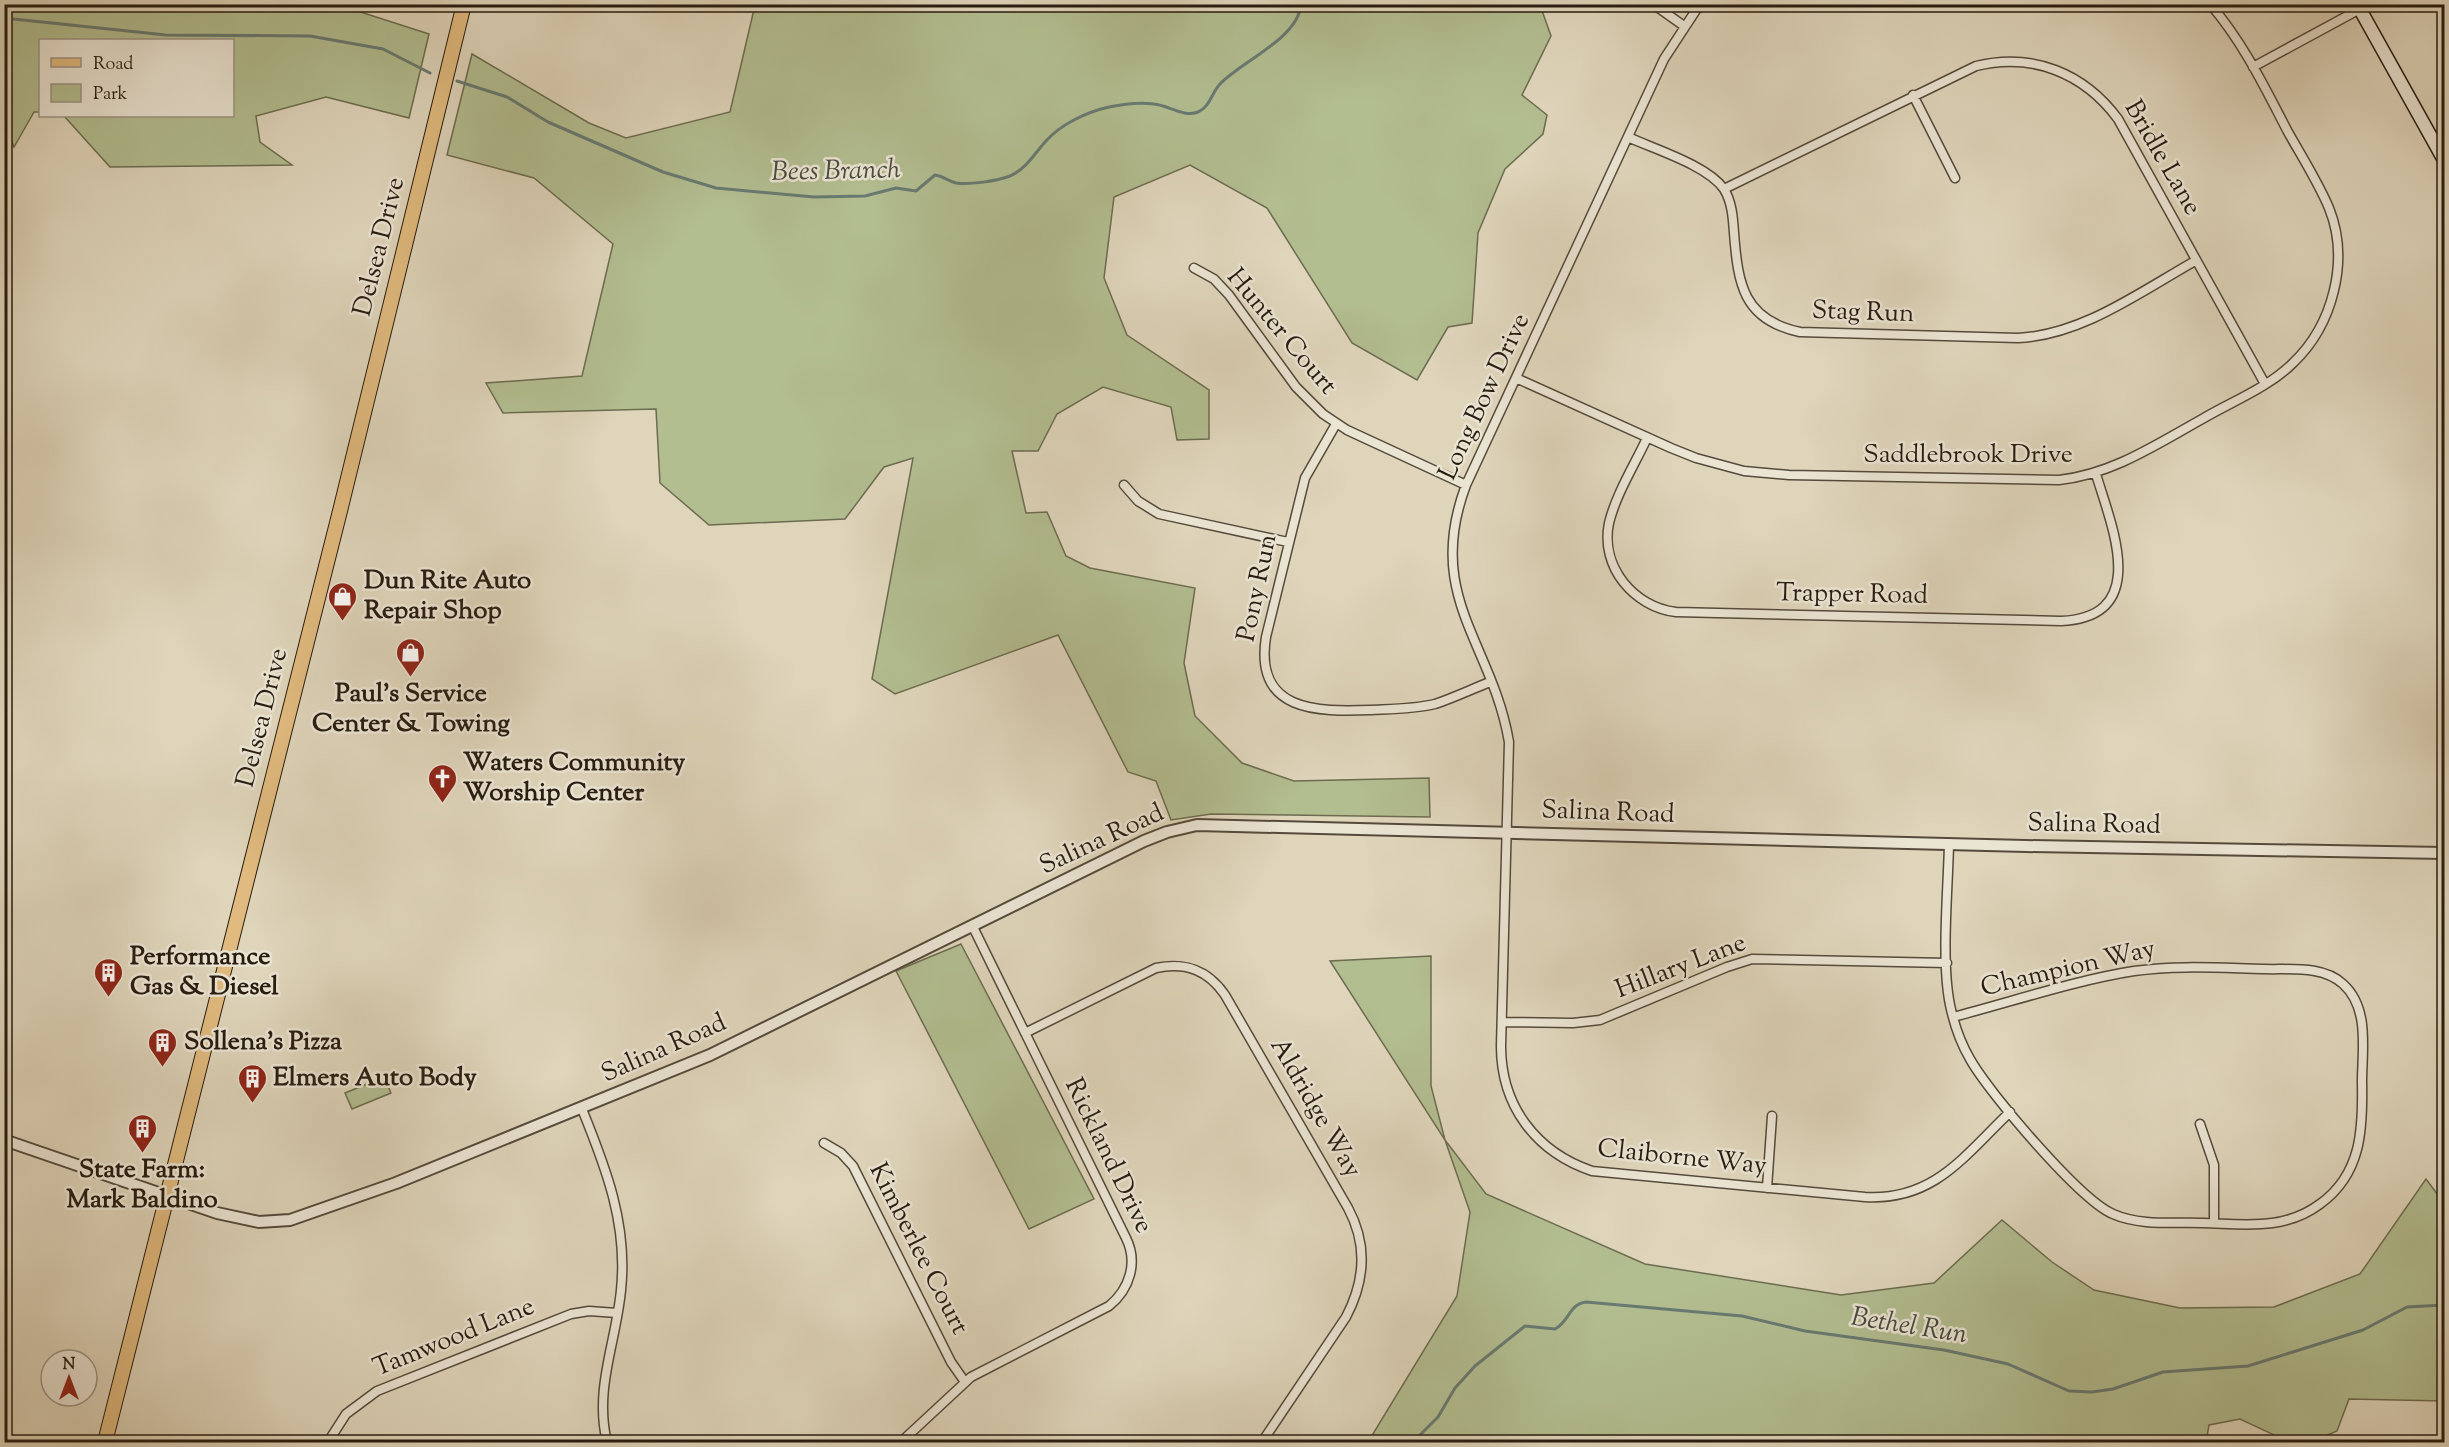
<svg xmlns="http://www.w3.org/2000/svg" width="2449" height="1447" font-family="'Sorts Mill Goudy',serif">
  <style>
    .green { fill: #b2bd90; stroke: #6c6c50; stroke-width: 1.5 }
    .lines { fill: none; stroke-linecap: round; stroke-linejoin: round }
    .stream { stroke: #687a71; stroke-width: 3 }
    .minor-casing { stroke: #554a3b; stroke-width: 11 }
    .tertiary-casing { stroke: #554a3b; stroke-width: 14 }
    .secondary-casing { stroke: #271c10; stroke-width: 15 }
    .primary-casing { stroke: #271c10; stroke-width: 16 }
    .minor { stroke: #eae4d3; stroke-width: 8 }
    .tertiary { stroke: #eae4d3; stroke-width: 10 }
    .secondary { stroke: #eae4d3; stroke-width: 12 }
    .primary { stroke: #e0ba7e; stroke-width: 14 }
    .labels { text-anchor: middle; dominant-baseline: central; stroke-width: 5; stroke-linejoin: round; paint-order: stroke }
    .street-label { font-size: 26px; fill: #271c10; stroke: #eae4d3 }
    .poi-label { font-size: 26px; font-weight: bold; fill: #271c10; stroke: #eae4d3; text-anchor: start }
    .water-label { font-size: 27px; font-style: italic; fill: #474b40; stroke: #eae4d3 }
  </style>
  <rect width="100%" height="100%" fill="#dfd5bb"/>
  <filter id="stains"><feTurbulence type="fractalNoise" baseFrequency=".00333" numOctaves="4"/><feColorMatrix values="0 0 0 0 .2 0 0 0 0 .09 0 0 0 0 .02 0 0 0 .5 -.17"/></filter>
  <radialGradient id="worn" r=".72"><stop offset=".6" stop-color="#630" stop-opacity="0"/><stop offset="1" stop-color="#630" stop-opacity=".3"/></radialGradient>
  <path class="green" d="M4 5H339L429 34 409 118 326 97 256 116 260 142 292 165 110 167 64 116H232V40H40V112H34L14 147 5 124Z
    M755 5H1540L1551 36 1522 95 1547 115 1543 134 1505 169 1478 233 1472 323 1448 327 1417 380 1352 343 1267 208 1190 165 1114 197 1104 278 1127 335 1209 390V439L1177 440 1171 407 1103 387 1057 414 1038 451H1012L1026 513 1047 512 1066 556 1090 568 1195 588 1184 663 1195 716 1242 763 1294 781 1429 778 1430 817 1211 814 1171 820 1156 781 1128 772 1058 635 895 694 872 679 913 458 884 467 845 519 709 525 660 483 656 409 503 413 486 383 582 376 613 244 534 178 447 155 472 54 589 123 626 138 730 112Z
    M961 944 1094 1199 1029 1229 896 971Z
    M1431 956V1086L1445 1140 1486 1194 1645 1264 1841 1295 1934 1283 2002 1220 2052 1262 2094 1290 2180 1308 2274 1307 2360 1274 2426 1179 2444 1203V1401L2349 1399 2337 1431 2311 1442H2289L2240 1419 2209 1425 2206 1442H1368L1457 1296 1470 1212 1445 1140 1330 961Z
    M384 1077 391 1093 352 1109 345 1093Z"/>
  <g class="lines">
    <path class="stream" d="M4 18 166 35 310 36 383 49 430 73
      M457 81 507 97 548 122 663 172 716 188 814 197 865 196 896 188 916 191 935 175C943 176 948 181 956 183 970 185 997 181 1010 176 1026 169 1035 153 1046 141 1061 124 1087 112 1109 107 1123 104 1140 102 1154 104 1168 105 1184 118 1198 112 1210 107 1212 92 1220 84 1242 61 1299 38 1301 4
      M1413 1442 1438 1417 1455 1388 1475 1366 1525 1326 1555 1329C1569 1322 1569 1304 1586 1302L1742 1316 1805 1331 1944 1350 2008 1364 2069 1391 2092 1392 2113 1389 2163 1372 2248 1366 2363 1330 2407 1307 2444 1305"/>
    <defs>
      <path id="minor" d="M1653 4 1684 26
        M1700 4 1664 59 1466 485C1424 597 1492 642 1509 742L1501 1046C1501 1106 1536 1152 1592 1171L1865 1197C1934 1201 1964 1156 2010 1112
        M2253 67 2360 9
        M1913 95 1955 178
        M1628 137C1654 149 1707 165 1724 189 1732 202 1733 218 1734 233 1738 284 1743 320 1800 332L2018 338C2082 335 2140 292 2195 261
        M1724 189 1976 66C2032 52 2084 73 2118 119L2265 384
        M1194 268 1214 279 1229 295 1296 387 1323 414 1347 430 1466 485
        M1516 378 1671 448 1696 458 1744 471 1789 475 2059 480C2113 474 2157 444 2204 418 2233 401 2269 387 2293 363 2333 325 2350 260 2329 208 2318 182 2302 157 2288 132 2265 88 2243 42 2210 4
        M1336 424 1305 478 1266 637C1254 712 1317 712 1371 710 1392 709 1414 709 1435 704 1453 698 1472 689 1490 682
        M1647 438C1635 464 1616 494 1609 523 1600 567 1634 607 1676 612L2061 621C2152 617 2111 525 2096 474
        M1124 485 1138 501 1159 514 1288 542
        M1949 844C1948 891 1941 961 1950 1005 1954 1024 1960 1042 1970 1059 1989 1093 2080 1200 2113 1214 2140 1226 2174 1222 2203 1223 2244 1224 2284 1231 2320 1204 2362 1174 2363 1128 2362 1082 2362 1051 2370 1008 2343 984 2322 965 2290 970 2263 969 2220 968 2177 965 2134 971 2076 980 2011 1002 1953 1017
        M1502 1022 1573 1023 1600 1020 1727 967 1752 959 1947 963
        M1025 1033 1156 968C1186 962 1208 970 1225 995L1348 1208C1368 1245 1365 1281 1346 1317L1262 1442
        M582 1109C606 1168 628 1225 621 1290 616 1343 594 1389 607 1442
        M2200 1124 2214 1165V1223
        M824 1143 841 1153 853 1166 951 1362 965 1382
        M1767 1188 1772 1116
        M328 1442 346 1414 377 1391 571 1314 589 1311 617 1313
        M901 1442 971 1377 1109 1306C1130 1289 1138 1262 1126 1238L973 927"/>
      <path id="tertiary" d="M4 1140 217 1213 259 1222 290 1220 396 1183 710 1055 1144 841 1167 832 1197 825 2026 846 2444 853"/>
      <path id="secondary" d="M2357 4 2444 160"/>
      <path id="primary" d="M105 1442 340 511 464 4"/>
    </defs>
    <use href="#minor" class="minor-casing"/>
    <use href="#tertiary" class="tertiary-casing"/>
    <use href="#secondary" class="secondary-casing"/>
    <use href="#primary" class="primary-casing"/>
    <use href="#minor" class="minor"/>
    <use href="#tertiary" class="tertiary"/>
    <use href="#secondary" class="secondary"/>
    <use href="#primary" class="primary"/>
  </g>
  <defs>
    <symbol id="shop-pin" viewBox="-11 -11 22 30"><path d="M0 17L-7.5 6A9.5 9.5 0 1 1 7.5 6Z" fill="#8f2418" stroke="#eae4d3"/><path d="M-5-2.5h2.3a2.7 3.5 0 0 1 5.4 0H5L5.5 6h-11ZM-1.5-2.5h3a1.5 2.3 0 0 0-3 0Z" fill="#fff"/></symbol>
    <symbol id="church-pin" viewBox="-11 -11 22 30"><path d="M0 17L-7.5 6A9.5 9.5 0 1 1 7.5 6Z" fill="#8f2418" stroke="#eae4d3"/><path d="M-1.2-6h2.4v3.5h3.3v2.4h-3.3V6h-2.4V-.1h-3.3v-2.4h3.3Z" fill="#fff"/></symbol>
    <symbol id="building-pin" viewBox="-11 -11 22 30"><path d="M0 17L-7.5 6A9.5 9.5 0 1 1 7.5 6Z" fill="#8f2418" stroke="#eae4d3"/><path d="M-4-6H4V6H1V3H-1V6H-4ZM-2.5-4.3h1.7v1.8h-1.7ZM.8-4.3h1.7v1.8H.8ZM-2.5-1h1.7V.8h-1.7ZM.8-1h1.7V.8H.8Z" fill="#fff"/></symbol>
  </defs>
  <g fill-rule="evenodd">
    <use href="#shop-pin" x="326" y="580" width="33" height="45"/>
    <use href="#shop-pin" x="394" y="636" width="33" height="45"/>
    <use href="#church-pin" x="426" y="762" width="33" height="45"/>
    <use href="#building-pin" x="92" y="956" width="33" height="45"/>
    <use href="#building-pin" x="146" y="1026" width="33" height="45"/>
    <use href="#building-pin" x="236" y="1062" width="33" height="45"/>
    <use href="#building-pin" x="126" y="1112" width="33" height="45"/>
  </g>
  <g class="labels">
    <g class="street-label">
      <text transform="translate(2162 158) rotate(60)">Bridle Lane</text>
      <text transform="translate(380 247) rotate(-76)">Delsea Drive</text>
      <text transform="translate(1863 313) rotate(2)">Stag Run</text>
      <text transform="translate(1281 332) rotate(50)">Hunter Court</text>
      <text transform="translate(1485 397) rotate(-65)">Long Bow Drive</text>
      <text x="1968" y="455">Saddlebrook Drive</text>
      <text transform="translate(1258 588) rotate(-78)">Pony Run</text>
      <text transform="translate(1852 595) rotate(1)">Trapper Road</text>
      <text transform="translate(263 718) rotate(-76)">Delsea Drive</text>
      <text transform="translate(1608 813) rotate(2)">Salina Road</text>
      <text transform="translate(2094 825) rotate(1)">Salina Road</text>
      <text transform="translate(1102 840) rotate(-25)">Salina Road</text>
      <text transform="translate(1681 967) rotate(-21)">Hillary Lane</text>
      <text transform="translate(2068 969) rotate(-13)">Champion Way</text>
      <text transform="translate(664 1049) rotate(-24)">Salina Road</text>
      <text transform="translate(1315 1108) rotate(60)">Aldridge Way</text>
      <text transform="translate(1108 1156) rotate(64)">Rickland Drive</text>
      <text transform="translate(1682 1158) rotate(6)">Claiborne Way</text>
      <text transform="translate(918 1249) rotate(63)">Kimberlee Court</text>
      <text transform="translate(454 1338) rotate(-22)">Tamwood Lane</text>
    </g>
    <g class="poi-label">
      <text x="364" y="581">Dun Rite Auto<tspan x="364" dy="30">Repair Shop</tspan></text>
      <text x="411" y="694" text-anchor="middle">Paul's Service<tspan x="411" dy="30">Center &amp; Towing</tspan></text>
      <text x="463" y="763">Waters Community<tspan x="463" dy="30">Worship Center</tspan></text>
      <text x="130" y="957">Performance<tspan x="130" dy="30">Gas &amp; Diesel</tspan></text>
      <text x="184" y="1042">Sollena's Pizza</text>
      <text x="273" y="1078">Elmers Auto Body</text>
      <text x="142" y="1170" text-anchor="middle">State Farm:<tspan x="142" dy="30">Mark Baldino</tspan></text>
    </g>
    <g class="water-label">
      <text transform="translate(836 172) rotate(-1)">Bees Branch</text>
      <text transform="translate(1909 1327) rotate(9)">Bethel Run</text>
    </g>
  </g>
  <rect width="2449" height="1447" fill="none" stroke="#dfd5bb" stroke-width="24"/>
  <rect x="6" y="6" width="2437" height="1435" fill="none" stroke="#271c10" stroke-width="3"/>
  <rect x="12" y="12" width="2425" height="1423" fill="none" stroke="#271c10" stroke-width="1.5"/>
  <rect x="39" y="39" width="195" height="78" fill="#eae4d3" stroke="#9c9485" stroke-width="1.5"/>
  <rect x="51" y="58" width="30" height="9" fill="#e0ba7e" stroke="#9c9485" stroke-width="1.5"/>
  <text x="93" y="69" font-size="18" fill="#271c10">Road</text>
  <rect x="51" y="84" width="30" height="18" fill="#b2bd90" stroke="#9c9485" stroke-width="1.5"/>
  <text x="93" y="99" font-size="18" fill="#271c10">Park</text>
  <g transform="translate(69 1378)"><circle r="28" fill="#eae4d3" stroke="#9c9485" stroke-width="1.5"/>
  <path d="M0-4.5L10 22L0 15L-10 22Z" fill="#8f2418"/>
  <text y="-9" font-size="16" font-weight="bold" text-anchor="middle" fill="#271c10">N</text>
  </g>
  <rect width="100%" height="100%" filter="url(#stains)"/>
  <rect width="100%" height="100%" fill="url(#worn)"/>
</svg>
